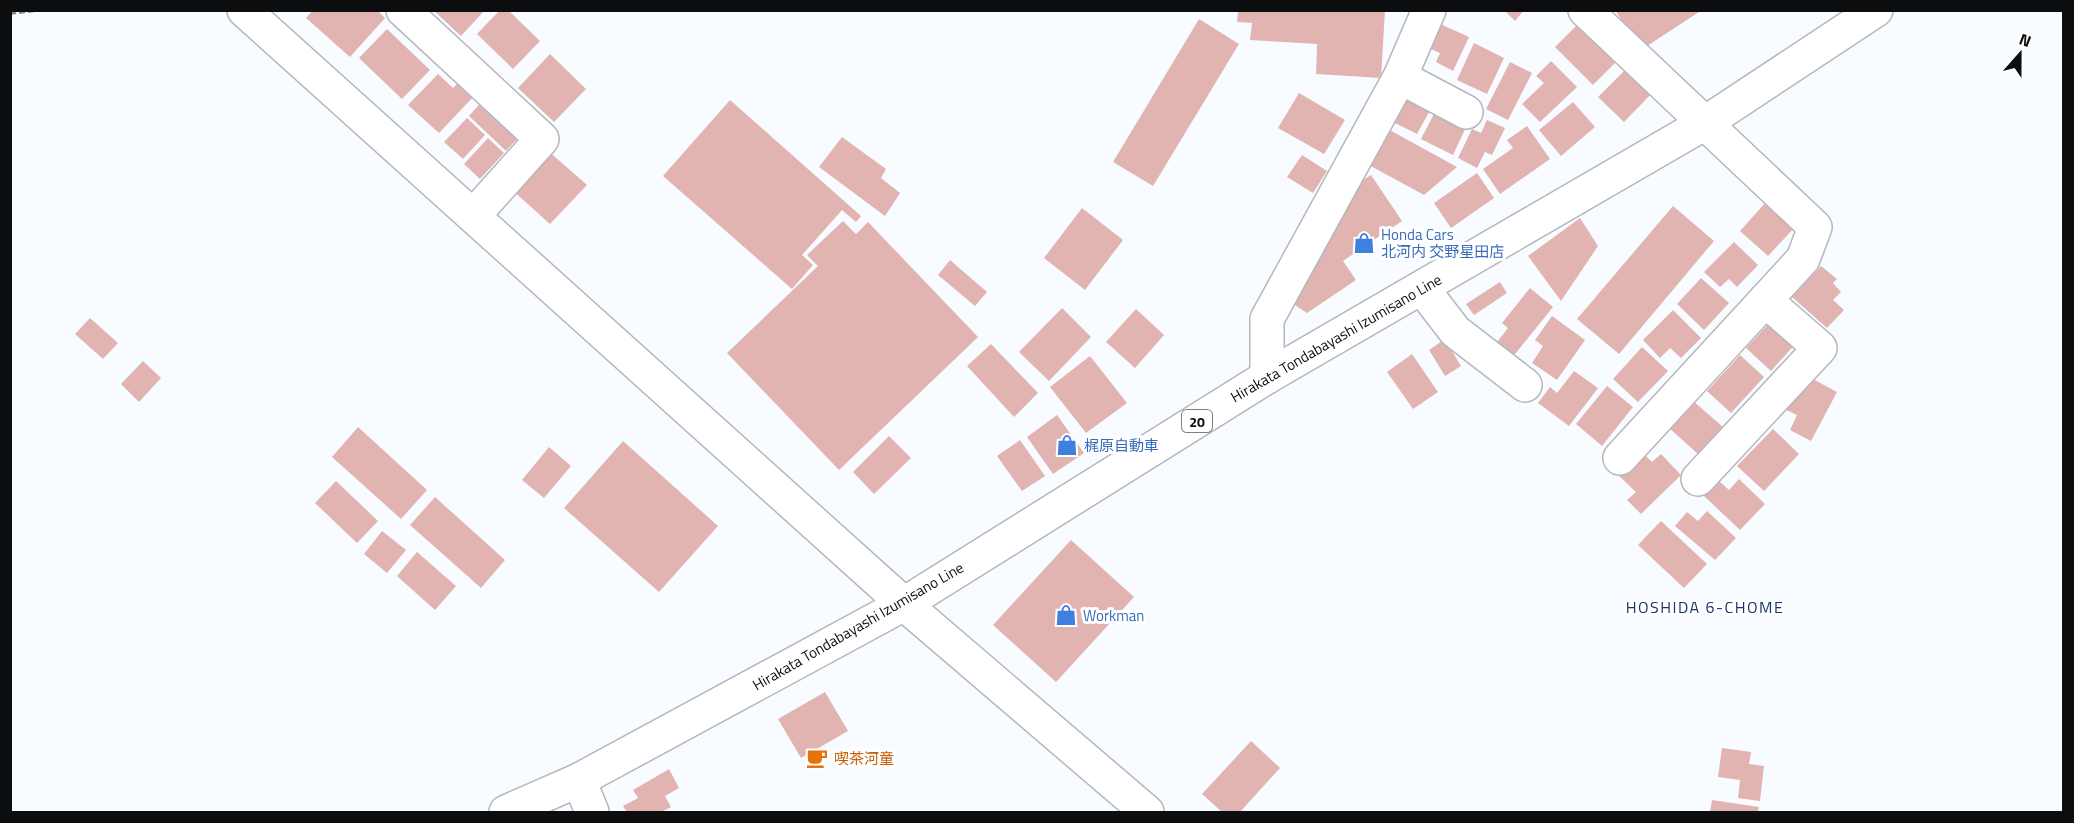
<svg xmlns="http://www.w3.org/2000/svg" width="2074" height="823" font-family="'Titillium Web','Noto Sans JP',sans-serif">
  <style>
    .building { fill: #e1b4b1 }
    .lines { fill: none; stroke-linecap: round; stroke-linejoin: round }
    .minor-casing { stroke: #b4b7bc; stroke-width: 36 }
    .major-casing { stroke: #b4b7bc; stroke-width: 36 }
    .path { stroke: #898b8f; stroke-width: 4; stroke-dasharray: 6 3; stroke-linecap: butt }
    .minor { stroke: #fff; stroke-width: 33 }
    .major { stroke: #fff; stroke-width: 33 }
    .labels { text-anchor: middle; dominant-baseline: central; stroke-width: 6; stroke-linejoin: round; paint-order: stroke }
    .shield { fill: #fff; stroke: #555657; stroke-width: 1.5 }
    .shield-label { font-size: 14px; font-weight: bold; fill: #0c0d0f }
    .shop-label { font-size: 15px; fill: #366cbe; stroke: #fff; text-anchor: start }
    .street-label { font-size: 15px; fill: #0c0d0f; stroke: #fff }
    .food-label { font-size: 15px; fill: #c56008; stroke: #fff; text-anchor: start }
    .neighbourhood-label { font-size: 16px; letter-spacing: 1.5px; fill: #19366c; stroke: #fff }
  </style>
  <rect width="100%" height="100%" fill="#f8fbff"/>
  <path class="building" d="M313 10H377L385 18 350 57 306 18Z
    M433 10H485L461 36Z
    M500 10H508L540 41 513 69 477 34Z
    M1238 10H1385L1381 78 1316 74 1317 44 1250 40 1252 23 1237 22Z
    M1504 10H1524L1515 21Z
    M1615 10H1702L1641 50Z
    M1199 19 1239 44 1153 186 1113 162Z
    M1438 23 1469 37 1453 71 1436 62 1440 53 1426 47Z
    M1579 23 1617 61 1593 85 1555 47Z
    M387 29 430 70 402 99 359 58Z
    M1474 43 1504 58 1487 94 1457 80Z
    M550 54 586 89 554 122 518 88Z
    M1551 61 1577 87 1540 122 1522 104 1544 83 1536 76Z
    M1510 62 1532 73 1508 120 1486 109Z
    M1627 68 1652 93 1624 122 1598 97Z
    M438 74 453 88 460 81 475 95 439 133 408 105Z
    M1407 90 1433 105 1417 134 1391 121Z
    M1299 93 1345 120 1324 154 1278 128Z
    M483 100 521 135 506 151 469 116Z
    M730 100 861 216 856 222 842 210 802 255 813 265 792 289 663 176Z
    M1573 102 1595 127 1561 156 1539 130Z
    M1436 110 1467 125 1453 155 1421 139Z
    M467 118 485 135 463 159 444 142Z
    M1487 120 1505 128 1492 155 1485 152 1477 168 1458 158 1472 129 1481 133Z
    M1527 126 1550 159 1500 194 1483 169 1513 148 1507 140Z
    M1386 128 1457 167 1424 195 1367 164Z
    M842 137 886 169 881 178 900 193 885 216 819 167Z
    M488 138 504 153 480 179 464 164Z
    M546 149 587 185 550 224 511 189Z
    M1302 155 1327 171 1313 193 1287 177Z
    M1477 173 1494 198 1451 228 1434 203Z
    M1371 175 1402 221 1343 261 1356 280 1307 313 1281 296 1350 188Z
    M1766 202 1795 227 1768 256 1740 231Z
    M1673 206 1714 241 1619 354 1577 319Z
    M1082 208 1123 240 1085 290 1044 258Z
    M1580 218 1598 246 1561 301 1528 256Z
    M843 221 856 234 868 222 978 337 839 470 727 353 818 266 807 255Z
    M1734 242 1758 265 1737 287 1729 279 1720 287 1704 272Z
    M950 260 987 292 975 306 938 275Z
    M1821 266 1837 279 1833 283 1841 292 1833 300 1844 310 1827 328 1792 297Z
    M1701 278 1729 303 1704 330 1677 304Z
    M1500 282 1507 293 1474 315 1466 304Z
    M1530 288 1553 307 1511 359 1494 346 1508 328 1502 323Z
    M1062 308 1091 337 1049 381 1019 352Z
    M1136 309 1164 335 1135 368 1106 342Z
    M1673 310 1701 338 1681 358 1670 348 1660 358 1643 340Z
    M1552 316 1585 340 1557 380 1532 363 1543 346 1535 340Z
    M90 318 118 343 103 359 75 334Z
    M1773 319 1798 341 1771 371 1746 348Z
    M1445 339 1461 366 1445 376 1429 350Z
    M991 344 1038 393 1014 417 967 366Z
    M1642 347 1668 371 1638 402 1613 379Z
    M1412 354 1438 392 1413 409 1387 372Z
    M1740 355 1764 377 1731 413 1707 391Z
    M1090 356 1127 403 1086 433 1050 387Z
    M143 361 161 378 139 402 121 384Z
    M1574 371 1598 388 1569 426 1538 403 1550 387 1557 393Z
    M1811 378 1837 392 1811 441 1790 430 1797 415 1782 408Z
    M1607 386 1633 407 1602 446 1576 424Z
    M1692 400 1723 427 1698 454 1668 427Z
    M1057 415 1084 453 1053 474 1027 437Z
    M358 427 427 490 401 519 332 457Z
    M1773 429 1799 454 1764 491 1737 466Z
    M889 436 911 458 874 494 853 472Z
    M1020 440 1045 476 1022 491 997 456Z
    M623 441 718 526 659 592 564 508Z
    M549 447 571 466 544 498 522 480Z
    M1642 452 1652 462 1661 454 1681 475 1641 514 1627 500 1636 492 1618 475Z
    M1739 479 1765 504 1740 530 1704 496 1719 481 1729 490Z
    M336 481 378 521 357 543 315 503Z
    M435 497 505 560 481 588 410 525Z
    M1707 511 1736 538 1715 560 1675 526 1687 512 1698 521Z
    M1661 521 1707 564 1684 588 1638 545Z
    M382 531 406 550 387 573 364 554Z
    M1071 540 1134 597 1056 682 993 625Z
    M417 552 456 586 435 610 397 576Z
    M825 692 848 731 801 758 778 719Z
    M1251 741 1280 768 1240 812H1222L1202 794Z
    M1722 748 1751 752 1749 764 1764 766 1760 801 1738 798 1740 780 1718 777Z
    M669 769 679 788 665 796 671 807 661 812H627L623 806 638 798 633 790Z
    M1712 800 1759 807 1758 812H1710Z"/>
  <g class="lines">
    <defs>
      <path id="minor" d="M244 10 904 604 1147 812
        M403 10 542 139 473 216
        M1585 10 1815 227 1803 259 1620 458
        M1400 77 1466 112
        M1422 288 1455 331 1525 385
        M1267 377V319L1400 77 1429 10
        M1698 479 1820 348 1765 300
        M579 780 592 812"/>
      <path id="major" d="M506 812 579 780 904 604 1267 377 1705 123 1876 10"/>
    </defs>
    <use href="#minor" class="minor-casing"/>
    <use href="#major" class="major-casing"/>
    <path class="path" d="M10 13 37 10"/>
    <use href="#minor" class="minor"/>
    <use href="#major" class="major"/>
  </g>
  <defs>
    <symbol id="shop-bare" viewBox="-9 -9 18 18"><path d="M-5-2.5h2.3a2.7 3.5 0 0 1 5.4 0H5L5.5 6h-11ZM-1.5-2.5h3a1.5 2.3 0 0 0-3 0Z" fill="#3f7fe0" stroke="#fff" stroke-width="2.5" paint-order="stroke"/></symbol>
    <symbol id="cafe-bare" viewBox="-9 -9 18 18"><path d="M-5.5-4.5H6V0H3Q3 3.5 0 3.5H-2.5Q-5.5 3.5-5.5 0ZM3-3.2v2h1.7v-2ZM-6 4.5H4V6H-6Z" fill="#e8710a" stroke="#fff" stroke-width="2.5" paint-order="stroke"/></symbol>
  </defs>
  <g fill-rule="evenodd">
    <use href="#shop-bare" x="1349" y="228" width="30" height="30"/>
    <use href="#shop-bare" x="1052" y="430" width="30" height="30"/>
    <use href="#shop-bare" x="1051" y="600" width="30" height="30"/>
    <use href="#cafe-bare" x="802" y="743" width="30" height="30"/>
  </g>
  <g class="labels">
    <rect class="shield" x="1182" y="410" width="30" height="22" rx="4.5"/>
    <g class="shield-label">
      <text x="1197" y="421">20</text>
    </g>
    <g class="shop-label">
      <text x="1381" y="234">Honda Cars<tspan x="1381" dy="17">北河内 交野星田店</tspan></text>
      <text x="1084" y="445">梶原自動車</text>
      <text x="1083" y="615">Workman</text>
    </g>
    <g class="street-label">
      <text transform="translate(1336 338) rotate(-30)">Hirakata Tondabayashi Izumisano Line</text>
      <text transform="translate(858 626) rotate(-30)">Hirakata Tondabayashi Izumisano Line</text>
    </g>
    <g class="food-label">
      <text x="834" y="758">喫茶河童</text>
    </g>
    <g class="neighbourhood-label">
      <text x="1705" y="607">HOSHIDA 6-CHOME</text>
    </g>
  </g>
  <rect width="2074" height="823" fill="none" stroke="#0c0d0f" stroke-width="24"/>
  <g transform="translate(2020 54) rotate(21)" stroke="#ffffff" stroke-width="4.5" paint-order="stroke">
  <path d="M0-4.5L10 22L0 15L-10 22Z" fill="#0c0d0f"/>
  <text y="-9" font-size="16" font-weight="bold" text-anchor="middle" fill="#0c0d0f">N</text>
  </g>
</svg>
